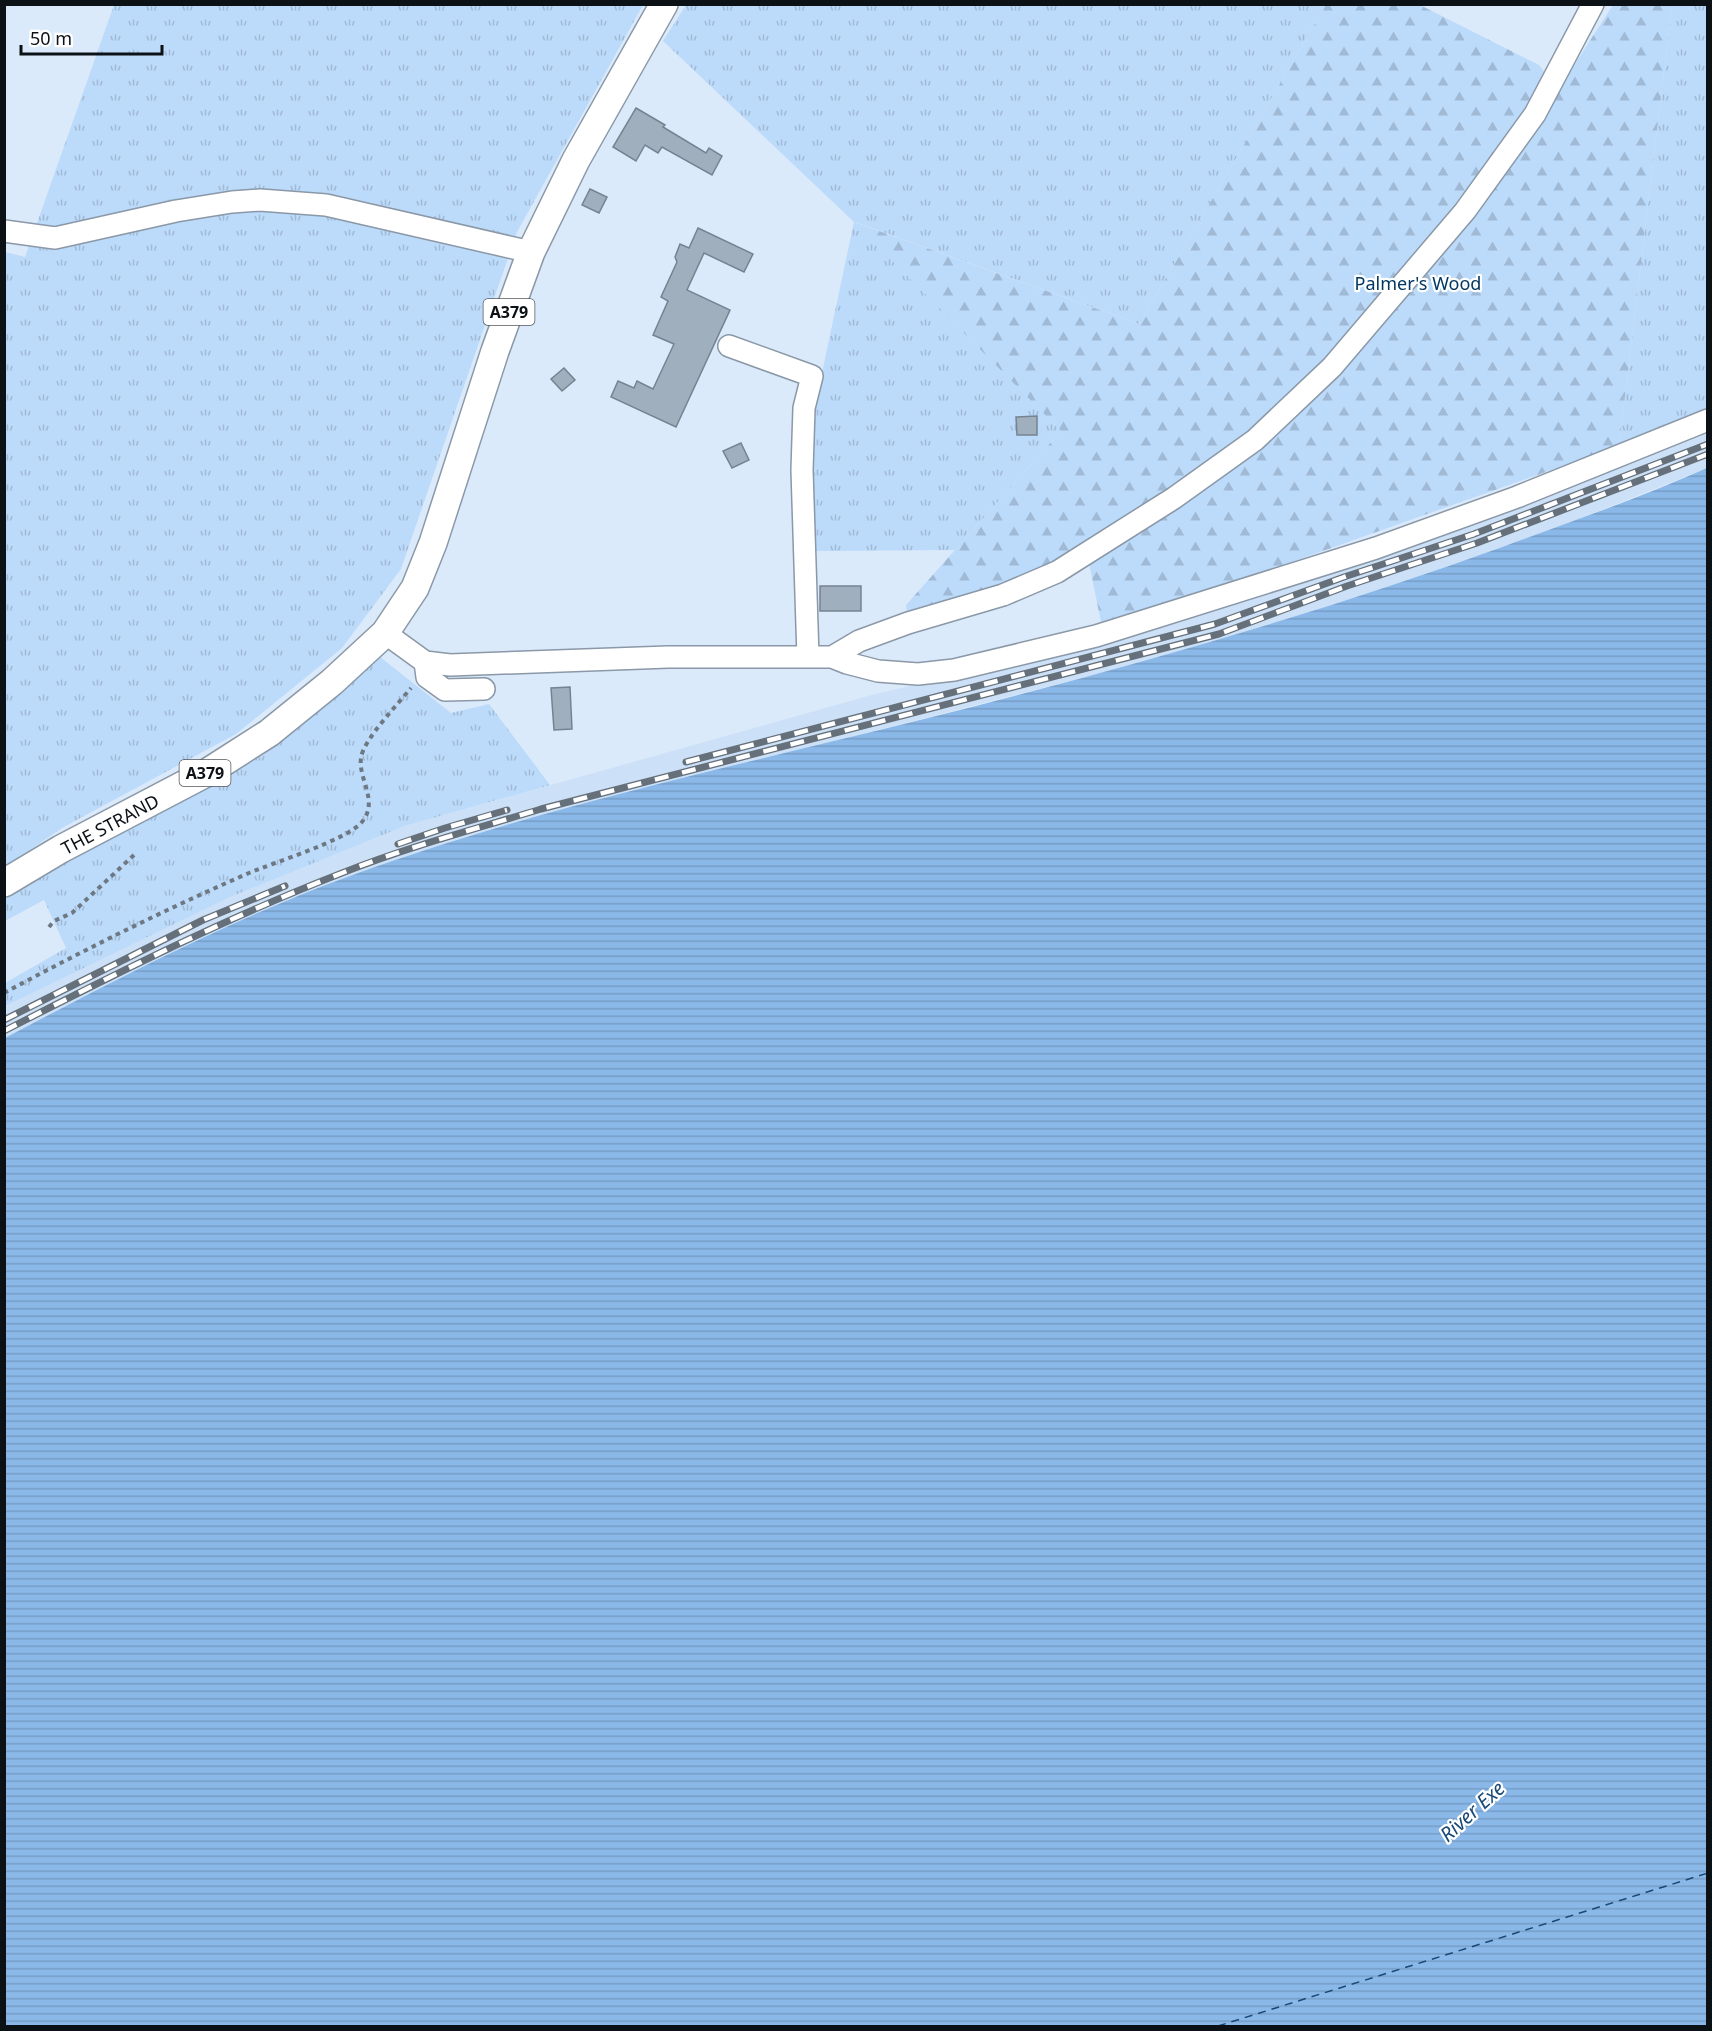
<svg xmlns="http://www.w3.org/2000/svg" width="1712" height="2031" font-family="'Noto Sans',sans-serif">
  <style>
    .built { fill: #cce1f7 }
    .grass { fill: url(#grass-tufts) }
    .forest { fill: url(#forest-firs) }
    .water { fill: url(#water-rules) }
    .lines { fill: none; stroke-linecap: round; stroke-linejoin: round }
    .ferry { stroke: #184976; stroke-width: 1.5; stroke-dasharray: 8 6; stroke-linecap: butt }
    .building { fill: #a0afbe; stroke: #758391; stroke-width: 1.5 }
    .minor-casing { stroke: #8a98a7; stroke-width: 24 }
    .major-casing { stroke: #8a98a7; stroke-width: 30 }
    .path { stroke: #6e7882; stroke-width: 4; stroke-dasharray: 4.5 4.5; stroke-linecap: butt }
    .minor { stroke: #fff; stroke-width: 21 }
    .major { stroke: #fff; stroke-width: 27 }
    .rail-casing { stroke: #66707a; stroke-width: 7 }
    .rail { stroke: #fff; stroke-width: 4.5; stroke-dasharray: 14; stroke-linecap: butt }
    .labels { text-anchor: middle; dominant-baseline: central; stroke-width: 4.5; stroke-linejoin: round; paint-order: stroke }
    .shield { fill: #fff; stroke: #55585c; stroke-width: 1.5 }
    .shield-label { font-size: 16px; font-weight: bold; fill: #0c1116 }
    .park-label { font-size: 18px; fill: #013762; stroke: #fff }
    .street-label { font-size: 18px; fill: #0c1116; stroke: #fff }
    .water-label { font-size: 20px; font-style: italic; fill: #184976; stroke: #fff }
  </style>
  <defs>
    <pattern id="grass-tufts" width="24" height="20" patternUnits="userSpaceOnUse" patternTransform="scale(1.5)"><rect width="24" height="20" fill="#bcdafa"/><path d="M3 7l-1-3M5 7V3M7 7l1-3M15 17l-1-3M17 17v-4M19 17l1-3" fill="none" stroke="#a0bad6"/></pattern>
    <pattern id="forest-firs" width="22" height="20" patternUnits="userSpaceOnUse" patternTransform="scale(1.5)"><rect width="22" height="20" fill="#bcdafa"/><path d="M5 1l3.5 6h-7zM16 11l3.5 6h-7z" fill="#a0bad6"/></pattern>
    <pattern id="water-rules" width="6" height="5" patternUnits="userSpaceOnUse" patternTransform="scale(1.5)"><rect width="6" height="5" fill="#8ab8e8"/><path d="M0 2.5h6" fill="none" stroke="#769dc6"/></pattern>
  </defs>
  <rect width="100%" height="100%" fill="#dbeafa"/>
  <path class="built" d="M1707 434V468L1571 522 1424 575 1234 636 1105 672 529 819 403 858 208 936 5 1038V1006L22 996 228 898 405 826 868 696 1077 646 1512 509Z"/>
  <path class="grass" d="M114 5H643L517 232 401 569 342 648 236 734 62 828 5 867V252L25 257Z
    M686 5H1326L1139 324 855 222 1061 431 955 550 815 551 806 480 816 401 854 222 663 41Z
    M1672 5H1707V408L1619 446Z
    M375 653 451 713 489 704 550 785 405 826 228 898 5 1006V983L66 948 44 900 5 921V894L262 756 305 723 342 691Z"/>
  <path class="forest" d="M1326 5H1420L1539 65 1558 90 1613 5H1672L1619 446 1244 579 1101 622 1089 563 1045 570 908 618 906 605 1061 431 854 222 1139 324Z"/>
  <path class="water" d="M1707 468V2026H5V1038C107 984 215 928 323 886 517 812 724 769 924 719 1120 670 1315 615 1505 546 1573 521 1642 497 1707 468Z"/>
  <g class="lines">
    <path class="ferry" d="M1218 2026 1708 1873"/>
  </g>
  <path class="building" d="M636 108 665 125 663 127 706 153 709 148 722 156 712 175 662 147 658 153 645 145 636 161 613 147Z
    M590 189 607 197 599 213 582 205Z
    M698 228 753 254 744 272 704 253 687 290 730 310 676 427 611 397 618 381 634 388 637 381 653 389 674 344 653 335 668 301 661 297 677 262 675 257 680 244 689 248Z
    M564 368 575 380 562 391 551 379Z
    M1037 416V435H1017L1016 417Z
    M741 443 749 460 732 468 723 451Z
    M820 586H861V611H820Z
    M570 687 572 729 554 730 551 688Z"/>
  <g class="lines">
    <defs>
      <path id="minor" d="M4 231 55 238 176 211 232 202 260 200 326 205 531 252
        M729 346 812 376 804 408 802 470 808 657
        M385 633 425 662 450 665 668 657H832L847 663 878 671 918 674 954 670 1096 636 1376 548 1517 497 1708 420
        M832 657 859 641 908 623 1003 595 1057 572 1174 498 1255 440 1332 367 1465 211 1535 114 1593 4
        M425 662 427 677 445 690 484 689"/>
      <path id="major" d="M4 883 61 849 208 772 269 733 332 682 385 633 415 588 433 543 495 351 531 252 576 160 664 4"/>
    </defs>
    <use href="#minor" class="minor-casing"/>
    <use href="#major" class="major-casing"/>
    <path class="path" d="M49 927 54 921 72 913 134 855
      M4 993C84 950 166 909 249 873 275 862 344 841 361 823 380 802 358 780 361 758 363 740 399 703 411 688"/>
    <use href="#minor" class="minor"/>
    <use href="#major" class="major"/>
    <defs>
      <path id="rail" d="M686 762 1215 624 1344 577 1474 534 1708 444
        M398 844 445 828 507 810
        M4 1020 203 920 285 886
        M4 1031C115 974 226 918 342 873 407 847 475 829 541 809L1219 634 1347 586 1477 543 1708 454"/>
    </defs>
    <use href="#rail" class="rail-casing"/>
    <use href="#rail" class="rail"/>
  </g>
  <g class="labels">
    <g class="shield">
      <rect x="483.5" y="299" width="51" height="26" rx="4.5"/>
      <rect x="179.5" y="760" width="51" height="26" rx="4.5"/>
    </g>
    <g class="shield-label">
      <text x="509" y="312">A379</text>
      <text x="205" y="773">A379</text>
    </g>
    <g class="park-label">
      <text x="1418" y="283">Palmer's Wood</text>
    </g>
    <g class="street-label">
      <text transform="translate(110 824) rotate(-28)">THE STRAND</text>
    </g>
    <g class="water-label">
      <text transform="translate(1472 1811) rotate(-42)">River Exe</text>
    </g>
  </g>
  <rect width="1712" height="2031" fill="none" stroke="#0c1116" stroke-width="12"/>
  <path d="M21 45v9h141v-9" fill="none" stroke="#0c1116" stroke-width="3"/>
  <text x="30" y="45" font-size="18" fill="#0c1116" stroke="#ffffff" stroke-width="4.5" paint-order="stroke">50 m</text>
</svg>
